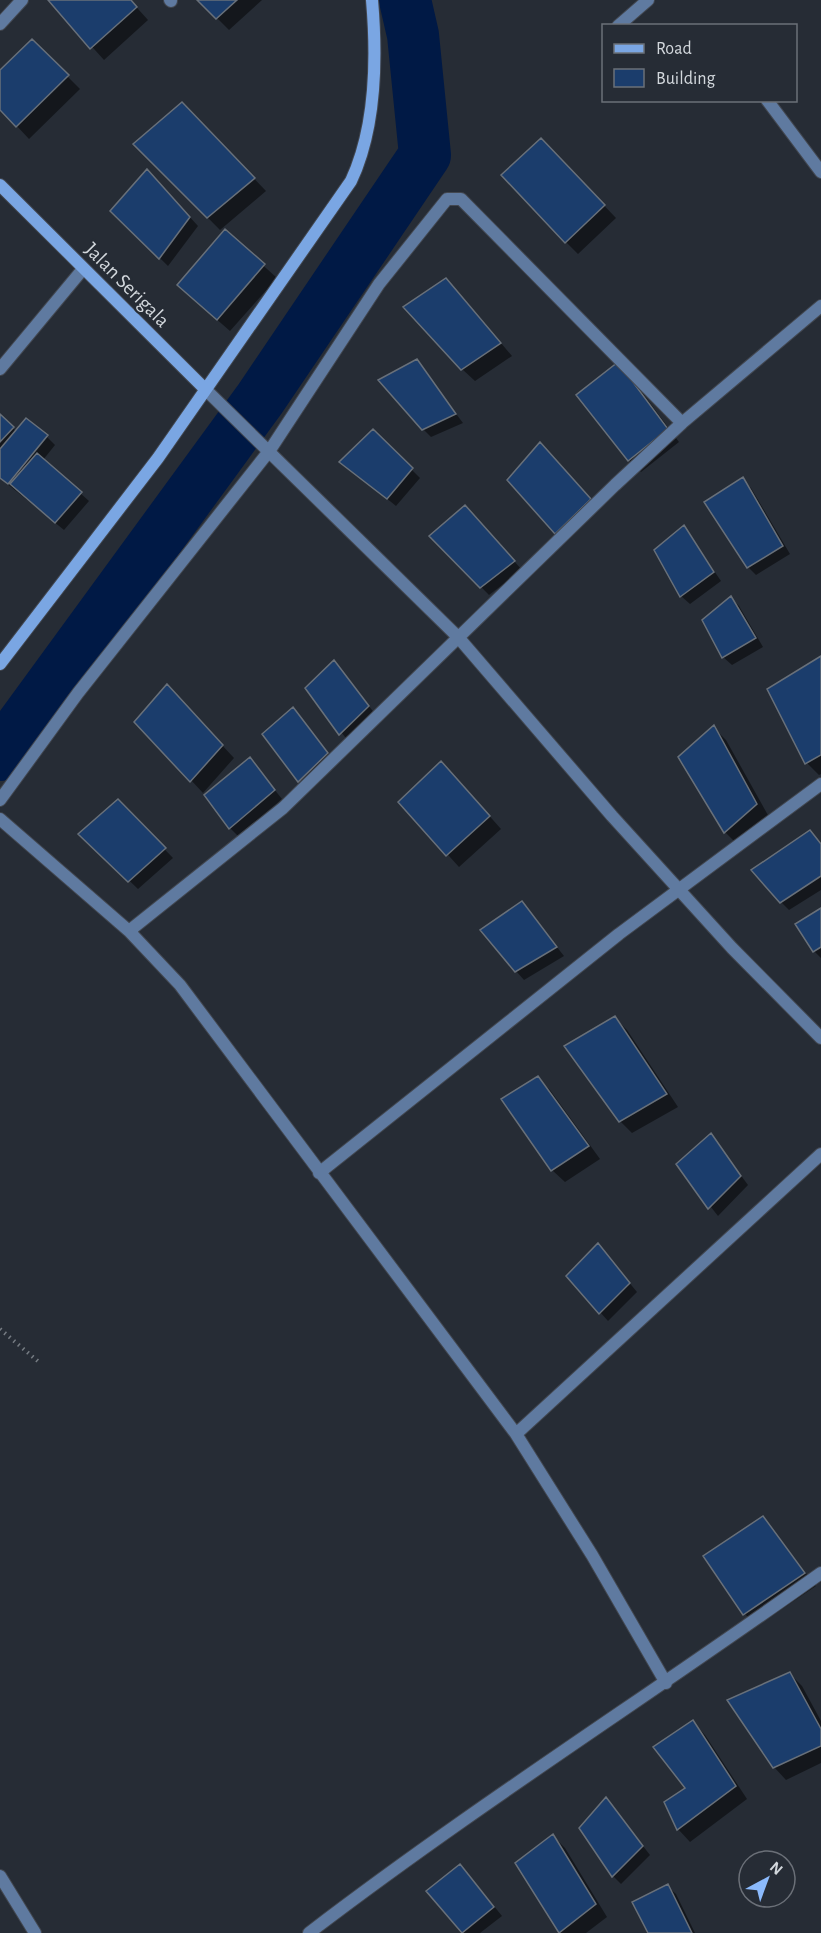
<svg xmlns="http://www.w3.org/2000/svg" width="821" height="1933" font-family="'Alegreya Sans',sans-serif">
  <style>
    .shadow { fill: #0007 }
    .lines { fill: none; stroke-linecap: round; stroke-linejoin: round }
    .river { stroke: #001945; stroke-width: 52 }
    .building { fill: #1b3d6c; stroke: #68707a; stroke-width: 1.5 }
    .street-casing { stroke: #424750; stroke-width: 14 }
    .secondary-casing { stroke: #424750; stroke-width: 14 }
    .path { stroke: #757b82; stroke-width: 4; stroke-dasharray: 1.5 4.5; stroke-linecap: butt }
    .street { stroke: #5f7aa0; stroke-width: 12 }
    .secondary { stroke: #7aa6e3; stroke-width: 12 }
    .labels { text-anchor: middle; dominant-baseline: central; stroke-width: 4.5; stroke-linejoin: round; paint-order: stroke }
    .street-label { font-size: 21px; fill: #d2d7dc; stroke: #262c35 }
  </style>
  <rect width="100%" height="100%" fill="#262c35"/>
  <path class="shadow" d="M50 0H130L148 20 104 60Z
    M199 0H262L229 30Z
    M32 41 80 89 29 139 0 108V73Z
    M194 116 266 191 220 230 135 144Z
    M553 152 616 218 578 254 566 242Z
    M155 179 198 226 168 266 112 211Z
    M225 231 277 278 230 331 191 297Z
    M458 292 512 356 475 381 462 369Z
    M416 361 463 423 431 437 423 429Z
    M630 376 679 442 641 472 629 460Z
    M0 416 16 431 47 437 55 445 43 460 89 501 64 530 0 478Z
    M373 431 420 478 396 506 342 462Z
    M548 452 598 508 565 541 509 480Z
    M742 479 751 488 790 554 756 575 748 567Z
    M473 515 522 570 489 595 431 536Z
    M684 527 721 581 690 604 681 596 656 550Z
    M731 598 739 606 763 647 732 665 723 657 704 620Z
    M821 657V774L819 775 807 763Z
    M334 662 376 715 349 742 307 689Z
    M179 699 234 758 203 793 137 722Z
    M293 709 335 762 308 789 264 734Z
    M714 728 726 740 769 817 737 844 725 832 680 757Z
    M250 759 282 799 238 836 230 828Z
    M454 776 501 829 459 867 400 802Z
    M118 801 173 858 138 889 81 834Z
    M810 832 821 844V890L789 910 781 902Z
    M522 903 564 956 524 980 516 971Z
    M821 910V958L814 951Z
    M615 1018 627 1030 678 1107 632 1133 620 1121Z
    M537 1078 550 1090 600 1159 565 1182 552 1170Z
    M711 1135 748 1185 718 1216 678 1165Z
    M598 1245 637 1292 608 1321 568 1276Z
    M763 1518 816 1586 757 1626 745 1614 705 1556Z
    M790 1674 802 1686 821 1721V1763L786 1780 774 1767Z
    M693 1722 705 1735 747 1799 690 1842 678 1829 666 1803 687 1788Z
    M606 1799 650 1855 621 1884 613 1876Z
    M553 1836 565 1848 607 1917 586 1933H560L517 1863Z
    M468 1874 502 1916 480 1933H461L428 1892Z
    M667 1886 676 1894 695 1933H650Z"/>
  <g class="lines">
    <path class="river" d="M0 755 260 399 425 155 413 35 405 0"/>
  </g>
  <path class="building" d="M48 0H131L137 7 90 49Z
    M197 0H237L216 19Z
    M32 39 69 75 16 127 0 110V70Z
    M182 102 255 178 207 218 133 144Z
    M541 138 605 205 565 243 501 175Z
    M147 169 190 217 159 259 110 211Z
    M225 229 265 264 217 320 177 285Z
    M446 278 501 343 461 370 403 307Z
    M417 359 456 414 422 430 378 380Z
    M618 362 668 429 628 461 576 395Z
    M0 414 14 427 0 442Z
    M26 418 48 435 8 484 0 478V449Z
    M373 429 413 468 387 499 339 462Z
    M540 442 591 499 555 534 507 480Z
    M37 453 82 492 55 523 10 484Z
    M743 477 783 546 747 568 704 502Z
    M465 505 515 561 480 588 429 536Z
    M684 525 714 572 680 597 654 550Z
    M731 596 756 638 722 658 702 620Z
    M821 656V755L805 764 767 689Z
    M334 660 369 706 339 735 305 688Z
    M167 684 223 745 190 782 134 722Z
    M293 707 328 753 298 782 262 734Z
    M714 725 757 804 724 833 678 757Z
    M250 757 275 790 229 829 204 795Z
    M441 761 490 816 446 856 398 802Z
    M118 799 166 848 128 882 78 834Z
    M810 830 821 844V876L780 903 751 870Z
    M522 901 557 947 515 972 480 930Z
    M821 908V947L813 952 795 924Z
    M615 1016 667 1094 619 1122 564 1046Z
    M538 1076 589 1146 551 1171 501 1099Z
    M711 1133 741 1176 708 1209 676 1164Z
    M598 1243 630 1283 599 1314 566 1276Z
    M763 1516 805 1573 743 1615 703 1556Z
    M790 1672 821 1729V1746L773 1768 727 1700Z
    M693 1720 736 1786 677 1830 664 1802 685 1788 653 1747Z
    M606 1797 643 1846 612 1877 579 1828Z
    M553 1834 596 1904 559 1933 515 1863Z
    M460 1864 494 1907 462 1933 426 1891Z
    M668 1884 692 1933H648L632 1902Z"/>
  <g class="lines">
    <defs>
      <path id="street" d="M170 0 171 1
        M0 24 22 0
        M618 26 648 0
        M767 100 821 172
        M0 369 83 269
        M205 389 458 637 612 816 732 948 821 1038
        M0 800 78 693 270 450 379 284 447 199H461L682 423
        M0 819 129 931
        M319 1173 619 934 821 784
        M516 1434 821 1154
        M666 1683 592 1555 516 1434 180 985 129 931 283 808 615 485 682 423 821 306
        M0 1876 35 1933
        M309 1933C475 1806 652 1694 821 1573"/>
      <path id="secondary" d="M0 185 205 389
        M0 664 158 458 351 181C376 128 377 58 372 0"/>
    </defs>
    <use href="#street" class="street-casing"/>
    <use href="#secondary" class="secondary-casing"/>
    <path class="path" d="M0 1329 40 1363"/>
    <use href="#street" class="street"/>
    <use href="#secondary" class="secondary"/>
  </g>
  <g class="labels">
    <g class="street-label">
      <text transform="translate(127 285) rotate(45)">Jalan Serigala</text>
    </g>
  </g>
  <rect x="602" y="24" width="195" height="78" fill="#262c35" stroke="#6b7078" stroke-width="1.5"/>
  <rect x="614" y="44" width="30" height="9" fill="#7aa6e3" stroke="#6b7078" stroke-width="1.5"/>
  <text x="656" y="54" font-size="18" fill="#d2d7dc">Road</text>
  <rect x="614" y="69" width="30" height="18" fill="#1b3d6c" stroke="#6b7078" stroke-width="1.5"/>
  <text x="656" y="84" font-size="18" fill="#d2d7dc">Building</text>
  <g transform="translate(767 1879) rotate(41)"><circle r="28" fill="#262c35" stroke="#6b7078" stroke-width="1.5"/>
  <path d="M0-4.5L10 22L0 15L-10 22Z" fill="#8bbafc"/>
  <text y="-9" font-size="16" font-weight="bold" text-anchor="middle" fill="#d2d7dc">N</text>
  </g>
</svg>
